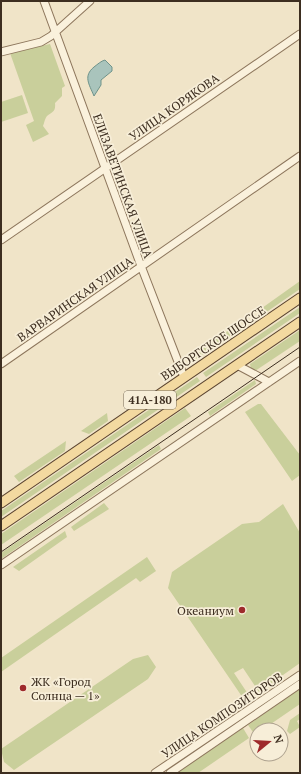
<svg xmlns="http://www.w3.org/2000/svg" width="301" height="774" font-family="'PT Serif',serif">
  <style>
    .green { fill: #c9cf9b }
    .water { fill: #a9c4bc; stroke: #6f938a }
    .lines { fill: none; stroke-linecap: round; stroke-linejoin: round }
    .minor-casing { stroke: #8d765c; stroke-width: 9 }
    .major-casing { stroke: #5b4430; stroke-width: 11 }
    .minor { stroke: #faf1dc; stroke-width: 7 }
    .major { stroke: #f3d9a0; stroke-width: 9 }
    .tram { stroke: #3d2e20; stroke-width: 1 }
    .poi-dot { fill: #9e2a2b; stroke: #f7eed8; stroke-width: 1.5 }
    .labels { text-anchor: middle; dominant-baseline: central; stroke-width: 3.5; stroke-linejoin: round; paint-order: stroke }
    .shield { fill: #f7eed8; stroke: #756857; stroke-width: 1 }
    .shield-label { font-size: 11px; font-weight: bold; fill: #3d2e20 }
    .street-label { font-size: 12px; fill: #3d2e20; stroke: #f7eed8 }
    .poi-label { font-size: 12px; fill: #3d2e20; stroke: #f7eed8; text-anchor: end }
  </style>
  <rect width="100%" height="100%" fill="#f0e4c8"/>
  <path class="green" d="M50 44 65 86 62 88V96L55 103C56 112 52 112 47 116 45 118 44 124 43 126L49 134 33 142 26 125 34 121 10 53Z
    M22 95 28 113 1 122V102Z
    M300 281V289L265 313 262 308Z
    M300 307V313L206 377 203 373Z
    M238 324 242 329 194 361 191 356Z
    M300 330V341L255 371 251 369 250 364Z
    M197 377 200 381 1 517V511Z
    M255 380 256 384 210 416 208 412Z
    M258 404H261L300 455V475L292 481 245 412Z
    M185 408 191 416 1 545V534Z
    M107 413 108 421 89 434 81 431Z
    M66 441 65 451 19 482 14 476Z
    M159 445 161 449 1 559V553Z
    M104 503 109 509 74 531 71 527Z
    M283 504 300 533V663L259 692 243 668 234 673 250 697 245 701 168 588 172 572 242 524 259 522Z
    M65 531 67 537 19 571 13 567Z
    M147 557 156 571 140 582 136 578 1 672V658Z
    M148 655 156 667 148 679 14 770 4 762 1 749 133 659Z
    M300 689V704L262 730H257L255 735 248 725Z
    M300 713V719L297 721 300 727 290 734 287 731 290 720Z
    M243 728 249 738 198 773H177Z"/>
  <path class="water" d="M105 60 112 67V71L101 80V85L94 96C89 84 83 76 94 67 98 64 101 61 105 60Z"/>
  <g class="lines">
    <defs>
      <path id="minor" d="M44 1 141 266 184 377
        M1 52 41 42 51 36 90 1
        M1 240 300 34
        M1 364 300 156
        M237 365 269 382
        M1 565 300 361
        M155 773 300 675
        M170 773 300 684"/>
      <path id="major" d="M1 503 300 298
        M1 526 300 322"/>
    </defs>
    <use href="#minor" class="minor-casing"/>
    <use href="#major" class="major-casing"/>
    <use href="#minor" class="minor"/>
    <use href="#major" class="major"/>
    <path class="tram" d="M1 552 300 347"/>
  </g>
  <g class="poi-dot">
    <circle cx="242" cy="610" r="4"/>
    <circle cx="23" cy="688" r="4"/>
  </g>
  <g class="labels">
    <rect class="shield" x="124" y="391" width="52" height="18" rx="3"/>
    <g class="shield-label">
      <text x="150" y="400">41А-180</text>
    </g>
    <g class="street-label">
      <text transform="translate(174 107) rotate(-35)">УЛИЦА КОРЯКОВА</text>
      <text transform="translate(123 186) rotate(70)">ЕЛИЗАВЕТИНСКАЯ УЛИЦА</text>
      <text transform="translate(75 299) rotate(-35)">ВАРВАРИНСКАЯ УЛИЦА</text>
      <text transform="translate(213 343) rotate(-34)">ВЫБОРГСКОЕ ШОССЕ</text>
      <text transform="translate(222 715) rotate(-34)">УЛИЦА КОМПОЗИТОРОВ</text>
    </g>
    <g class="poi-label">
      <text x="234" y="610">Океаниум</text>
      <text x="31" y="681" text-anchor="start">ЖК «Город<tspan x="31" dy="14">Солнца — 1»</tspan></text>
    </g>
  </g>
  <rect width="301" height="774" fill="none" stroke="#3d2e20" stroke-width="4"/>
  <g transform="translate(269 742) rotate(72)"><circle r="19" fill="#f7eed8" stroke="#ada18e"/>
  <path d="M0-3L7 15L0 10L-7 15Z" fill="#9e2a2b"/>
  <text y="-6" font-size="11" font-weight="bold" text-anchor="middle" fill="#3d2e20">N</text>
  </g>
</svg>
